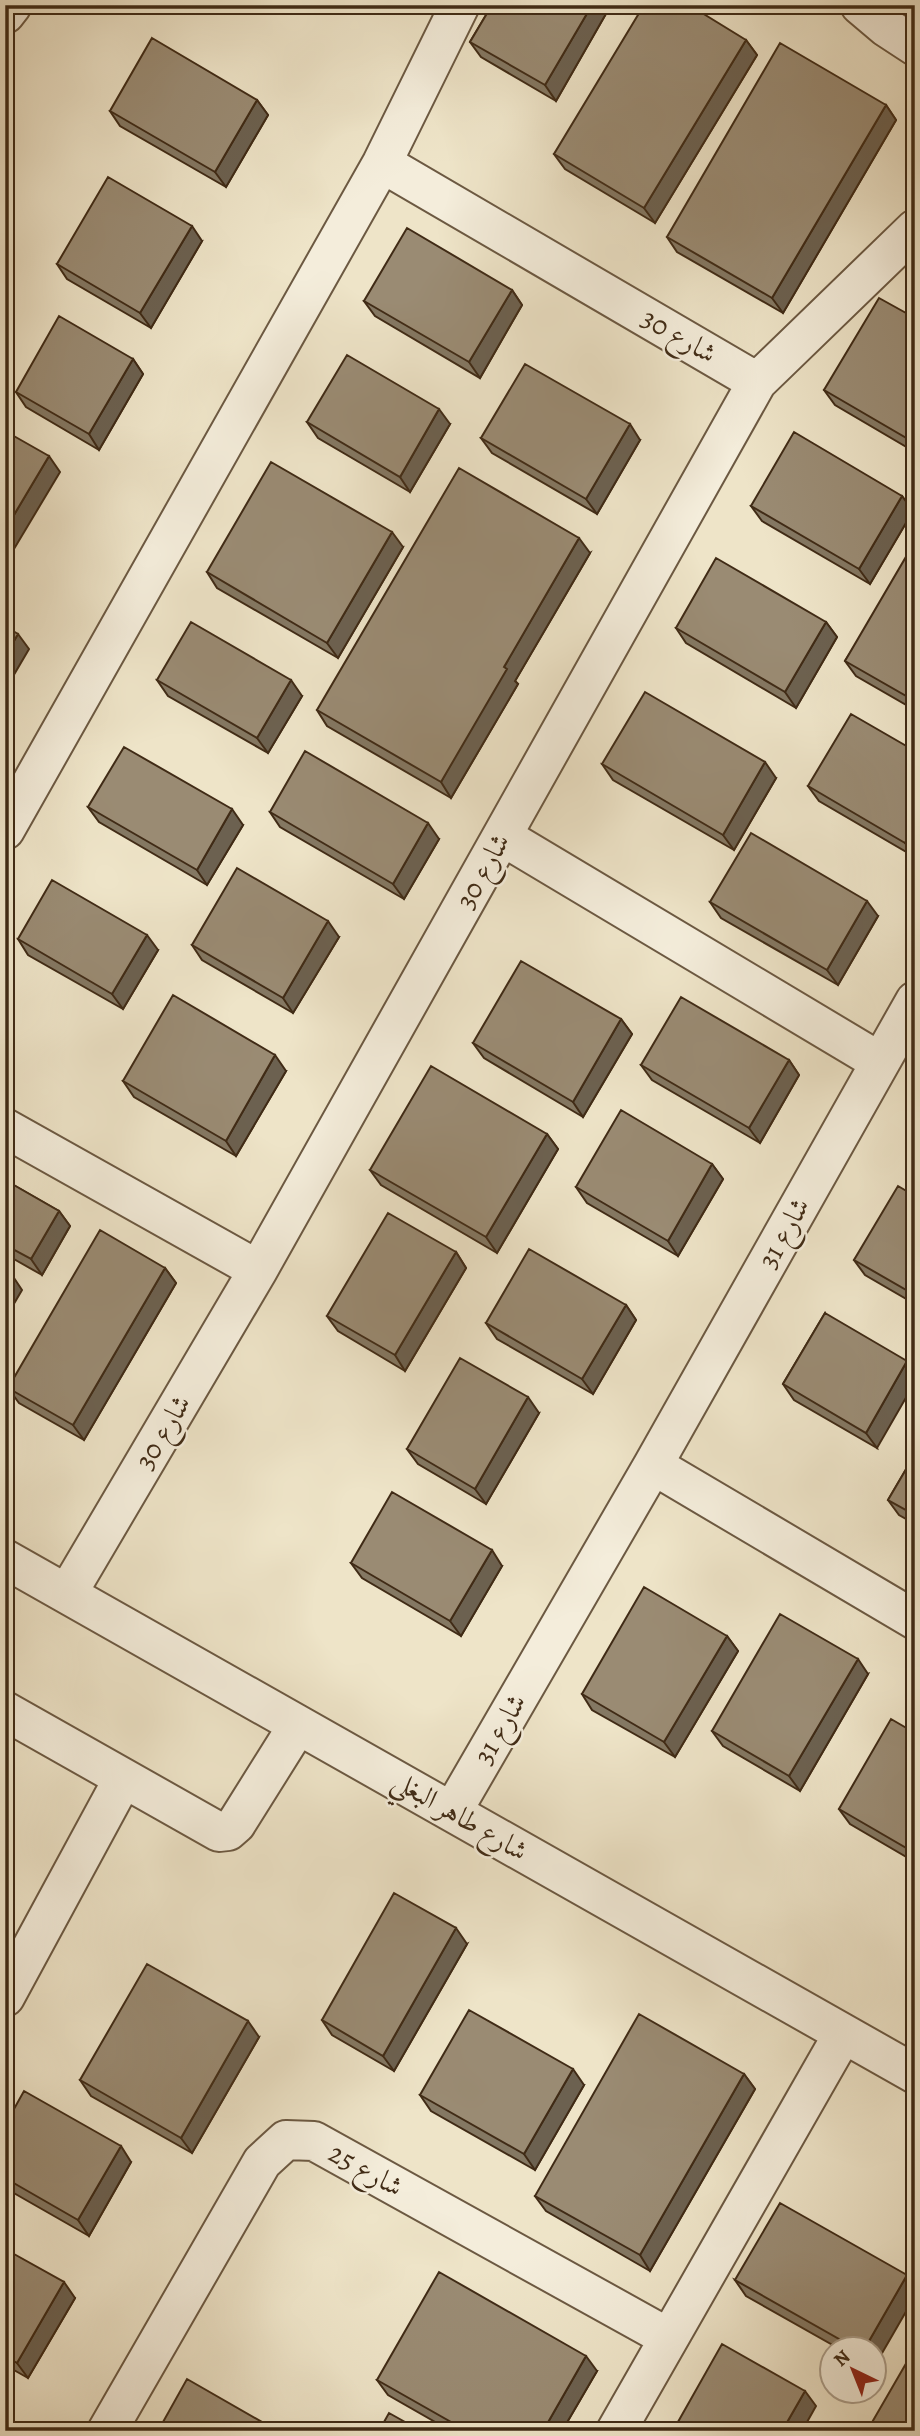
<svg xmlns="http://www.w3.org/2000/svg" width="920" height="2436" font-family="Alegreya,Amiri,serif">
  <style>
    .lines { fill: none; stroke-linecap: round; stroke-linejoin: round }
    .minor-casing { stroke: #6c5942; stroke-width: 42 }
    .minor { stroke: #f4eddb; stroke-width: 38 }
    .wall { fill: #847863; stroke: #402b16; stroke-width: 2 }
    .shaded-wall { fill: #6c6150; stroke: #402b16; stroke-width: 2 }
    .building { fill: #9a8b73; stroke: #402b16; stroke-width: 2 }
    .labels { text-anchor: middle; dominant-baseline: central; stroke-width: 5; stroke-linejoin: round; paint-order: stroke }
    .street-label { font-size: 28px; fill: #402b16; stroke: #f4eddb }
  </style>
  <rect width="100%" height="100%" fill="#eee4c8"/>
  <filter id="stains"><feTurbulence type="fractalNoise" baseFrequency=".00286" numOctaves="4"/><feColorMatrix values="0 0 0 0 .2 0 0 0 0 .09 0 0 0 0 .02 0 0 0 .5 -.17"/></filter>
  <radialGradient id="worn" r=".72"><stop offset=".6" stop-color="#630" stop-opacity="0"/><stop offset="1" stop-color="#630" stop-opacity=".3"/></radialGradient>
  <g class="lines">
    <defs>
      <path id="minor" d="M860 5 886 27 915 46
        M5 14 12 5
        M382 163 757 382
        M5 830 382 163 460 5
        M502 836 880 1062
        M5 1128 258 1270
        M653 1465 915 1620
        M5 1559 915 2074
        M67 1594 258 1270 757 382 915 229
        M5 1711 219 1832 228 1831 236 1824 298 1725
        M452 1812 653 1465 915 1001
        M5 1997 123 1779
        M107 2431 262 2162 286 2140 314 2141 669 2338
        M616 2431 843 2034"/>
    </defs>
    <use href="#minor" class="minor-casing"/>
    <use href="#minor" class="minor"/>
  </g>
  <path class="wall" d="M492 5H611L556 101 481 57 470 42Z
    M746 40 757 55 655 223 565 169 554 154Z
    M257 100 268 115 226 187 120 126 110 111Z
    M886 105 896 120 783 313 677 252 667 237Z
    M202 241 151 328 67 279 57 264Z
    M512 290 522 305 480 378 375 316 364 301Z
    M915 318V452L835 405 824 390Z
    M133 359 143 374 99 450 26 407 16 392Z
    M307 422 450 424 410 492 318 438Z
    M481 438 640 440 597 514 492 453Z
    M902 496 913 511 870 584 762 521 751 506Z
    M403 547 338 658 217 588 207 572Z
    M590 553 515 681 518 684 451 798 327 726 317 710Z
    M915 553V710L856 676 845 661Z
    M826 622 837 637 796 708 686 643 676 628Z
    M157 680 302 696 268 753 168 696Z
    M915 751V857L819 801 808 786Z
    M602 764 776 778 734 850 613 780Z
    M88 807 243 825 207 885 99 822Z
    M270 812 439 839 404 899 280 827Z
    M710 902 878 916 838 985 721 918Z
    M339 937 293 1013 202 960 192 945Z
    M18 939 158 950 123 1009 28 955Z
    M621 1019 632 1034 583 1117 484 1058 473 1043Z
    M789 1060 799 1075 760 1143 652 1080 641 1065Z
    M286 1071 236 1156 134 1097 123 1081Z
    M547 1134 558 1149 497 1253 381 1185 370 1170Z
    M712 1164 723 1179 678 1256 587 1203 576 1187Z
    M5 1180 59 1211 70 1226 42 1275 5 1254Z
    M915 1196V1304L865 1275 854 1260Z
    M456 1252 466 1268 405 1371 338 1331 327 1316Z
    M165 1268 176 1283 84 1440 19 1403 8 1388Z
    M626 1305 636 1320 593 1394 497 1339 486 1323Z
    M825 1313 877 1448 794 1400 783 1384Z
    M539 1413 486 1504 418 1464 407 1449Z
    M915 1454V1524L899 1515 888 1500Z
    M351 1563 502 1566 461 1636 362 1578Z
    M727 1636 738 1651 675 1757 592 1710 582 1694Z
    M868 1674 800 1791 723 1746 712 1731Z
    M915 1733V1862L850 1824 839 1809Z
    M467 1944 394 2071 332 2035 322 2020Z
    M259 2037 192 2153 91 2096 80 2080Z
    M744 2074 755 2089 650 2271 546 2211 535 2196Z
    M584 2085 535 2170 431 2111 420 2095Z
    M5 2125 131 2162 89 2236 5 2188Z
    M5 2249 75 2298 28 2378 5 2365Z
    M735 2280 874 2348H838L746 2296Z
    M597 2371 562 2431H451L388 2395 377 2380Z"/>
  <path class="shaded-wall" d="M592 5H611L556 101 545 85Z
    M746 40 757 55 655 223 644 208Z
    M257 100 268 115 226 187 215 172Z
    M886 105 896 120 783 313 772 298Z
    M192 226 202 241 151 328 140 313Z
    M512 290 522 305 480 378 469 362Z
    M133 359 143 374 99 450 89 434Z
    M439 409 450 424 410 492 400 477Z
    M630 424 640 440 597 514 586 499Z
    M49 456 60 472 5 564V530Z
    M902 496 913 511 870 584 859 569Z
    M392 532 403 547 338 658 327 643Z
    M579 538 590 553 515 681 518 684 451 798 441 782 504 667Z
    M826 622 837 637 796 708 785 692Z
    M18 634 29 649 5 690V656Z
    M291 680 302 696 268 753 257 738Z
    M765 762 776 778 734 850 723 835Z
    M232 809 243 825 207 885 197 870Z
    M428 823 439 839 404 899 393 884Z
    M915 827V856L905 843Z
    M867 901 878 916 838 985 827 970Z
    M328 921 339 937 293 1013 283 998Z
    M147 935 158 950 123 1009 112 994Z
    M621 1019 632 1034 583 1117 573 1102Z
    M275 1055 286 1071 236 1156 226 1141Z
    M789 1060 799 1075 760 1143 749 1128Z
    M547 1134 558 1149 497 1253 486 1237Z
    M712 1164 723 1179 678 1256 668 1241Z
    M59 1211 70 1226 42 1275 31 1259Z
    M456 1252 466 1268 405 1371 395 1355Z
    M165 1268 176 1283 84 1440 73 1425Z
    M12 1275 22 1290 5 1319V1285Z
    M626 1305 636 1320 593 1394 582 1379Z
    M907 1361 915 1372V1382L877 1448 866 1433Z
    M528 1397 539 1413 486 1504 475 1489Z
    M492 1550 502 1566 461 1636 450 1621Z
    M727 1636 738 1651 675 1757 664 1742Z
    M858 1659 868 1674 800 1791 789 1776Z
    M456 1928 467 1944 394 2071 383 2056Z
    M248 2021 259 2037 192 2153 181 2138Z
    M573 2069 584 2085 535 2170 524 2154Z
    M744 2074 755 2089 650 2271 640 2255Z
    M121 2146 131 2162 89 2236 78 2220Z
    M907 2275 915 2286V2296L874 2367V2348H865Z
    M64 2282 75 2298 28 2378 17 2363Z
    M586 2356 597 2371 562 2431H543Z
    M805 2391 816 2406 802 2431H782Z"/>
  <path class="building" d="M492 5H592L545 85 470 42Z
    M644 5H689L746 40 644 208 554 154Z
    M152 38 257 100 215 172 110 111Z
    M780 43 886 105 772 298 667 237Z
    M108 177 192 226 140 313 57 264Z
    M407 228 512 290 469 362 364 301Z
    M879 298 915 318V443L824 390Z
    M59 316 133 359 89 434 16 392Z
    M347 355 439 409 400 477 307 422Z
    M525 364 630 424 586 499 481 438Z
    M5 431 49 456 5 530Z
    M794 432 902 496 859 569 751 506Z
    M271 462 392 532 327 643 207 572Z
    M459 468 579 538 504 667 507 669 441 782 317 710Z
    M910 550 915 553V701L845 661Z
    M716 558 826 622 785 692 676 628Z
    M191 622 291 680 257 738 157 680Z
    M5 626 18 634 5 656Z
    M645 692 765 762 723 835 602 764Z
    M851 714 915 751V827L905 843 808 786Z
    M124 747 232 809 197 870 88 807Z
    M305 751 428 823 393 884 270 812Z
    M751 833 867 901 827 970 710 902Z
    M237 868 328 921 283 998 192 945Z
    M52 880 147 935 112 994 18 939Z
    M521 961 621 1019 573 1102 473 1043Z
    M173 995 275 1055 226 1141 123 1081Z
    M681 997 789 1060 749 1128 641 1065Z
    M431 1066 547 1134 486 1237 370 1170Z
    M621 1110 712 1164 668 1241 576 1187Z
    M5 1180 59 1211 31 1259 5 1245Z
    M898 1186 915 1196V1295L854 1260Z
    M388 1213 456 1252 395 1355 327 1316Z
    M100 1230 165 1268 73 1425 8 1388Z
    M529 1249 626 1305 582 1379 486 1323Z
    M5 1271 12 1275 5 1285Z
    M825 1313 907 1361 866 1433 783 1384Z
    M460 1358 528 1397 475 1489 407 1449Z
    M915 1454V1515L888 1500Z
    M392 1492 492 1550 450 1621 351 1563Z
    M644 1587 727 1636 664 1742 582 1694Z
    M780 1614 858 1659 789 1776 712 1731Z
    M891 1719 915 1733V1853L839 1809Z
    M394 1893 456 1928 383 2056 322 2020Z
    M147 1964 248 2021 181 2138 80 2080Z
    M469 2010 573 2069 524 2154 420 2095Z
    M639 2014 744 2074 640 2255 535 2196Z
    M24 2091 121 2146 78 2220 5 2178V2125Z
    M780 2203 907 2275 865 2348H855L735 2280Z
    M5 2249 64 2282 17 2363 5 2356Z
    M439 2272 586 2356 543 2431H467L377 2380Z
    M722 2344 805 2391 782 2431H677L674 2429Z
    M915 2348V2431H867Z
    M187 2379 276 2430 275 2431H158Z
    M389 2413 421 2431H379Z"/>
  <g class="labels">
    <g class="street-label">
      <text transform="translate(679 336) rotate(30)">شارع 30</text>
      <text transform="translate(483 871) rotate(-61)">شارع 30</text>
      <text transform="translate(784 1233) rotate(-61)">شارع 31</text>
      <text transform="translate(163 1432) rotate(-59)">شارع 30</text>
      <text transform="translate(500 1729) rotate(-60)">شارع 31</text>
      <text transform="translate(460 1816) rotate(30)">شارع طاهر البغلي</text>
      <text transform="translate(366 2170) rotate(29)">شارع 25</text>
    </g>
  </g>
  <rect width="920" height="2436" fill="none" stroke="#eee4c8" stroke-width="28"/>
  <rect x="7" y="7" width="906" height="2422" fill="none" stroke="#402b16" stroke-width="3.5"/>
  <rect x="14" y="14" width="892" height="2408" fill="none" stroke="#402b16" stroke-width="2"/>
  <g transform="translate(853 2370) rotate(317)"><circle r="33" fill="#f4eddb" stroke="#ac9f8c" stroke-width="2"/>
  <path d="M0-5L12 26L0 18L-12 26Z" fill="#8f2418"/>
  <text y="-10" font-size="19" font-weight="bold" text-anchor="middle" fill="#402b16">N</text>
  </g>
  <rect width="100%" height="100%" filter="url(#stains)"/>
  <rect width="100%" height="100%" fill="url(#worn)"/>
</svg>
